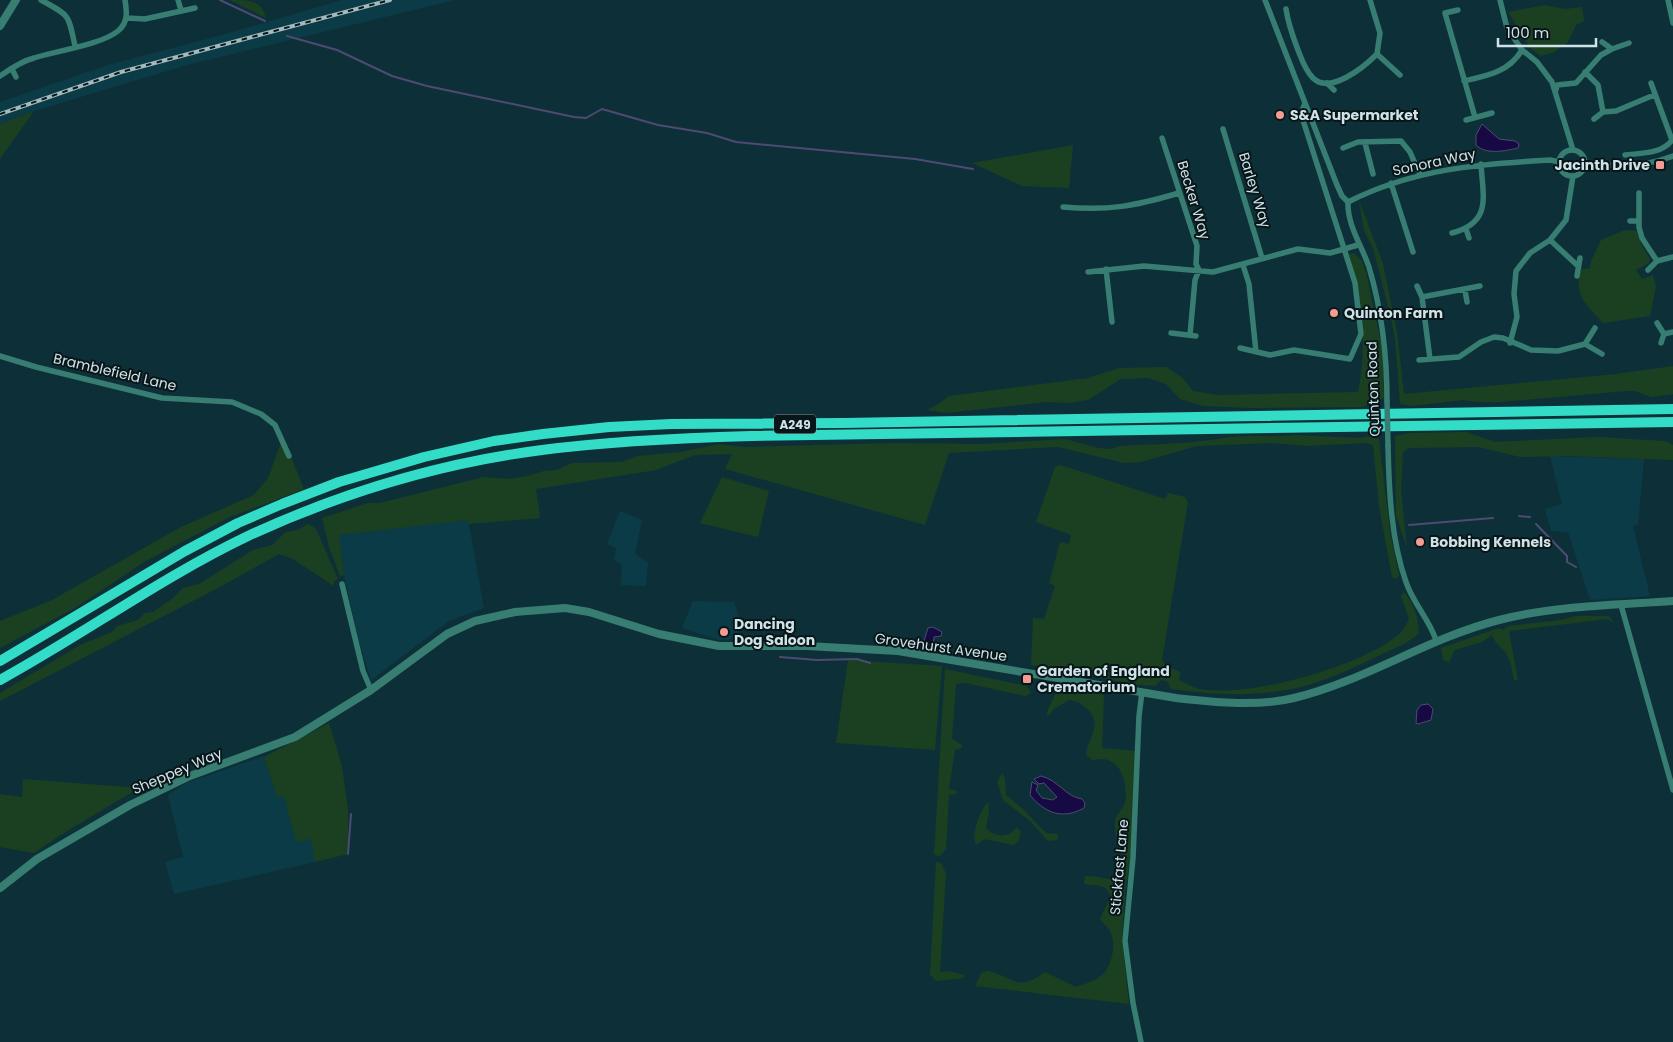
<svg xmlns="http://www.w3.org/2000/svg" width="1673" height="1042" font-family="Poppins,sans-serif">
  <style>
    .built { fill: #0b3b46 }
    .green { fill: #1a4021 }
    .water { fill: #170943; stroke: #4e4a74 }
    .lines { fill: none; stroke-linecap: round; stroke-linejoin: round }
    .stream { stroke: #4e4a74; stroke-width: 2 }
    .minor { stroke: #387d72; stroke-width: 5.5 }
    .tertiary { stroke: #387d72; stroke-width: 8 }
    .trunk { stroke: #33dcc7; stroke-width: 10 }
    .rail-casing { stroke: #a2b9be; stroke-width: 4 }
    .rail { stroke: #081619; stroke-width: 2; stroke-dasharray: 5.5; stroke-linecap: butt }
    .minor-bridge { stroke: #387d72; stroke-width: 5.5 }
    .poi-dot { fill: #f59c92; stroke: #081619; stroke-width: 2 }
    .labels { text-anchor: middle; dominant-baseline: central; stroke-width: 4; stroke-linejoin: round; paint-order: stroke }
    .shield { fill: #081619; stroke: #93a5a9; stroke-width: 1 }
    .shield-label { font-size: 12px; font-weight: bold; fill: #cfe2e7 }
    .poi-label { font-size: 14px; font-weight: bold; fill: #cfe2e7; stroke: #081619; text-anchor: start }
    .street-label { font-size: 14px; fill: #cfe2e7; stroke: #081619 }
  </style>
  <rect width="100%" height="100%" fill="#0d3038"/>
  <path class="built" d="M342 0H455L187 65 34 111 0 124V102L108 65 222 35Z
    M1550 456 1644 459 1638 524 1633 526 1650 596 1590 600 1568 532 1551 531 1545 509 1562 504Z
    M620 511 642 520 635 554 648 562 646 586 621 585 622 565 614 560 616 548 607 544Z
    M468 519 484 608 449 621 371 680 358 639 344 575 338 535Z
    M693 601 734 602 740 619 737 639 719 640 682 628Z
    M264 756 277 797 284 795 296 841 311 839 315 862 174 894 165 862 183 857 168 795 186 783Z"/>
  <path class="green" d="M230 0C249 0 262 0 266 18Z
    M1545 5 1565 9 1582 7 1584 21 1576 25 1568 42 1554 52 1541 56 1530 48 1508 12Z
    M34 111 0 159V124Z
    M1073 145 1069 188 1022 186 972 163Z
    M1359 200 1383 264 1397 332 1404 394 1616 374 1673 366V394L1651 397 1635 391H1626L1501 402H1479L1462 400 1412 406 1400 404 1395 338 1390 314 1373 248 1364 231Z
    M1625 230 1638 231 1641 244 1650 259 1649 263 1636 270 1642 279 1653 275 1656 287 1650 316 1603 323C1587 304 1573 296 1581 269H1590L1591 261 1601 240Z
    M1354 253 1362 261 1366 272 1383 352 1384 398 1362 407 1252 408 1203 406 1180 399 1166 384 1148 378 1121 379 1088 400 1069 403 1047 402 946 413 927 410 937 405 949 396 1088 378 1119 368 1166 367 1183 378 1193 391 1217 395 1358 392C1368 345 1361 300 1349 254Z
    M1466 432 1495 442 1597 437 1665 441 1673 445V460L1567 456 1520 457 1478 447 1408 448 1403 452 1401 490 1407 548 1396 515 1395 436 1410 433Z
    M1294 435 1358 438 1371 436 1379 439 1390 532 1399 575 1397 579 1392 577 1379 506 1373 445 1366 443 1307 446 1272 443 1197 446 1141 462 1124 463 1058 447 949 453 925 525 725 469 732 454 695 455 656 470 536 489 540 518 467 524 468 520 339 535 344 575 340 576 329 547 322 518 368 503H380L484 477 510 479 527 476 544 471 557 470 572 463 621 462 638 456 681 452 718 444 743 447 895 443 983 444 1065 439 1098 448 1112 449 1119 446C1155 444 1190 444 1224 438 1247 434 1271 438 1294 435Z
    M280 436 292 459 304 489 230 517 180 543 144 562 75 608 0 648V621L52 600 181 527 254 495 268 478 280 445Z
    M1061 465 1165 499 1168 493 1185 497 1188 502 1162 660 1166 666 1180 672 1179 680C1186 683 1193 688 1200 689 1249 698 1360 667 1398 635 1403 631 1406 625 1409 619L1401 596 1404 592C1415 606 1418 616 1419 634L1404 644C1371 659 1336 678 1301 687 1258 697 1214 695 1171 689L1167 681 1161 680 1155 686 1139 685 1031 665 1033 618 1044 619 1055 586 1049 583 1060 542 1069 544 1071 535 1036 522 1055 467Z
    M722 477 769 491 758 537 700 523Z
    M309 524 316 529 338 579 334 581V586L291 558 279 554 218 588 0 701V693L80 645 112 632 117 626 138 620 145 613 153 612 172 599 183 588 199 584 253 550 272 545 286 532 297 530Z
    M1576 616H1609L1614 623 1607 619 1509 631 1518 680H1514C1512 671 1511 660 1505 652 1500 646 1495 643 1492 635L1482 642 1455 650 1449 662 1443 660 1441 648 1499 628 1503 630 1508 626 1561 620Z
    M848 660 942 666 935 750 836 743Z
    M945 669 1027 686 1031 693 1025 696 966 683 956 684 952 739 962 745V748L955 750 949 789 957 791 956 794 949 795 946 849 941 855 937 856 934 854Z
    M1057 684 1104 695 1102 748 1136 751 1131 855 1125 891 1122 940 1129 1004 975 986 981 973 987 971C1015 977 1016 993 1045 972L1076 987C1083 984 1092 982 1098 978 1112 970 1117 945 1110 931 1108 927 1103 923 1100 919L1111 896C1104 882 1097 887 1084 884L1085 876C1098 875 1110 882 1123 878L1125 860C1119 849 1115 836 1115 823 1115 814 1123 810 1125 803 1128 787 1123 761 1103 759 1099 759 1096 760 1092 760L1086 754C1089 735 1105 723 1084 706 1079 702 1076 701 1069 700L1054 709 1047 717C1046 706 1058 697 1057 684Z
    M329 723 342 766 348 810V854L315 862 311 839 296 842 284 796 277 797 264 757Z
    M1002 773 1005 779 1006 795 1023 809 1046 833 1058 834 1057 840 1048 841 1030 821 1003 800 997 782Z
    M23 779 139 788 67 831 34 853 0 847V794L22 797Z
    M988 802 989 811 986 828C995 838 1010 838 1017 827L1021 832 1018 841 1014 845 984 839 978 844 975 843C972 832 980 810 988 802Z
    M936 862 941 863 946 873 940 972 950 971 964 975V978L936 981 930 974Z"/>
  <path class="water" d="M1482 124 1499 139 1515 141 1519 144 1518 148C1505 151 1486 155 1476 145V135Z
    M933 627 942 632 941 636 934 637 933 644H923L928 628Z
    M1428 704 1433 709 1431 720 1418 724 1416 723 1417 710 1421 705Z
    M1041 776C1058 780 1066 797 1082 799L1085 803 1084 808C1062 820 1045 813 1030 795L1032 782 1038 785 1036 790 1042 798 1053 800 1057 797 1044 783 1039 784 1034 779Z"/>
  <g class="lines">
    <path class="stream" d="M220 0 265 21
      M287 36 337 50 392 76 427 86 574 117 586 118 602 109 658 125 707 133 736 142 915 159 973 169
      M1519 516 1530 517
      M1536 524 1567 556V562L1576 567
      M1409 525 1493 518
      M780 657 817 660 857 659 870 663
      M348 854 351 814"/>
    <path class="minor" d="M41 0C70 16 68 13 75 46
      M178 0 181 10
      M1265 0 1337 185 1342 196 1348 202C1347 225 1362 246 1369 267 1382 311 1387 355 1387 401
      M1500 0 1507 28 1522 50 1537 62 1552 82 1573 150
      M1668 0 1673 23
      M1286 9C1288 23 1293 37 1298 50 1302 60 1305 70 1313 78 1330 95 1364 67 1377 54L1380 33 1370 0
      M1458 10 1445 13 1475 117
      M127 18 145 19 195 8
      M1602 42 1612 49
      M1377 54 1400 75
      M12 69 16 77
      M1585 72 1598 85 1603 112 1616 111 1654 95
      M0 76C10 69 22 61 34 58 55 51 101 45 118 31 128 23 127 12 125 0
      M1464 81C1487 76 1509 72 1522 50
      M1327 83 1334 90
      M1556 90 1557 85 1576 83 1601 55 1612 49 1629 43
      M1594 119 1603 112
      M1466 120 1492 113
      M1223 129 1262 258
      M1162 138 1197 246 1196 264 1199 270
      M1365 143 1373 174
      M1343 148 1358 142 1401 141 1410 152 1420 175
      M1559 163a13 13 0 1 1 26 0a13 13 0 1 1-26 0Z
      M1625 155C1641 153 1662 154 1672 140L1651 83
      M1585 163C1616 168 1644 167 1673 156
      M1391 183 1413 252
      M1639 193V227L1642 238 1657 261
      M1348 202C1413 169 1478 164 1550 160L1560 162
      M1063 207C1109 211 1135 206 1179 193
      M1630 221H1638
      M1466 229 1469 238
      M1452 233C1492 222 1483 198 1481 164
      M1550 240 1578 266
      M1243 265 1249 284 1256 352
      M1106 269 1112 322
      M1648 270 1657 261 1673 257
      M1088 272 1144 266 1213 272 1298 249 1330 253 1358 245
      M1577 276 1580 258
      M1417 286 1422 297 1480 286
      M1465 290 1467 302
      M1422 297 1430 359
      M1657 323 1664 334 1673 332
      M1171 333 1196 336
      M1190 335 1195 280 1199 270
      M1510 343 1517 317 1514 294 1516 271 1530 253 1550 240 1566 220 1573 176
      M1661 343 1664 334
      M1585 344 1602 354
      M1240 348 1270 355 1294 350 1350 359 1361 334 1355 283 1301 114 1305 103
      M0 356 36 367 162 398 232 402 261 414 275 425 289 456
      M1419 360 1459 357 1481 342 1494 337 1503 338 1531 350 1558 351 1585 344 1595 328
      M1388 446C1389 491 1391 539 1406 582 1413 603 1429 619 1436 640
      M342 584 363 671 371 690
      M1621 605 1673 790
      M1141 1042 1133 1003 1125 941 1133 858 1139 716 1142 692"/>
    <path class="tertiary" d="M0 26 16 0
      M0 888 37 859 130 805 190 776 295 737 371 690 447 634 475 621 515 612 565 608 589 612 659 634 719 646H807L898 651 1176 698C1214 702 1257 707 1294 698 1365 681 1428 638 1499 620 1551 606 1619 605 1673 601"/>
    <path class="trunk" d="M0 661 185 551 238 523 282 504 339 482 424 457 494 441 543 434 609 427 671 424 844 423 1673 409
      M0 680C84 634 162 577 248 536 341 493 441 463 542 450 611 441 681 438 751 436L1673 422"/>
    <defs>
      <path id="rail" d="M0 114 121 72 390 0"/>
    </defs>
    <use href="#rail" class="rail-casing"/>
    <use href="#rail" class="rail"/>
    <path class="minor-bridge" d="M1387 401 1388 446"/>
  </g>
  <g class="poi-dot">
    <circle cx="1280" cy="115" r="5"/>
    <rect x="1655" y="160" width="10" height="10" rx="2.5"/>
    <circle cx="1334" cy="313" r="5"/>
    <circle cx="1420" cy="542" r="5"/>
    <circle cx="724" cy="632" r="5"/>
    <rect x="1022" y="674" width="10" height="10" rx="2.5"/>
  </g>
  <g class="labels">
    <rect class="shield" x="774" y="414.5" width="42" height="19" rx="4"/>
    <g class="shield-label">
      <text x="795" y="424">A249</text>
    </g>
    <g class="poi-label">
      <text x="1290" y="115">S&amp;A Supermarket</text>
      <text x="1650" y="165" text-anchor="end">Jacinth Drive</text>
      <text x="1344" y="313">Quinton Farm</text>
      <text x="1430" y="542">Bobbing Kennels</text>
      <text x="734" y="624">Dancing<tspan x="734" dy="16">Dog Saloon</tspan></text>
      <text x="1037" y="671">Garden of England<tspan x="1037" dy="16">Crematorium</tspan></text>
    </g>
    <g class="street-label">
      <text transform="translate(1434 162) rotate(-12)">Sonora Way</text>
      <text transform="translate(1255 190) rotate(73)">Barley Way</text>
      <text transform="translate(1194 200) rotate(73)">Becker Way</text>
      <text transform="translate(115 372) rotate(13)">Bramblefield Lane</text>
      <text transform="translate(1373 389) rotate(-92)">Quinton Road</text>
      <text transform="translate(941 647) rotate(8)">Grovehurst Avenue</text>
      <text transform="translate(177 771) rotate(-23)">Sheppey Way</text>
      <text transform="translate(1119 867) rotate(-85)">Stickfast Lane</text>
    </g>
  </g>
  <path d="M1498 38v8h98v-8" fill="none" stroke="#cfe2e7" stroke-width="2.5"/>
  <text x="1506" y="38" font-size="15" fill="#cfe2e7" stroke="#081619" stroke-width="4" paint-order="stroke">100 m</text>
</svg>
